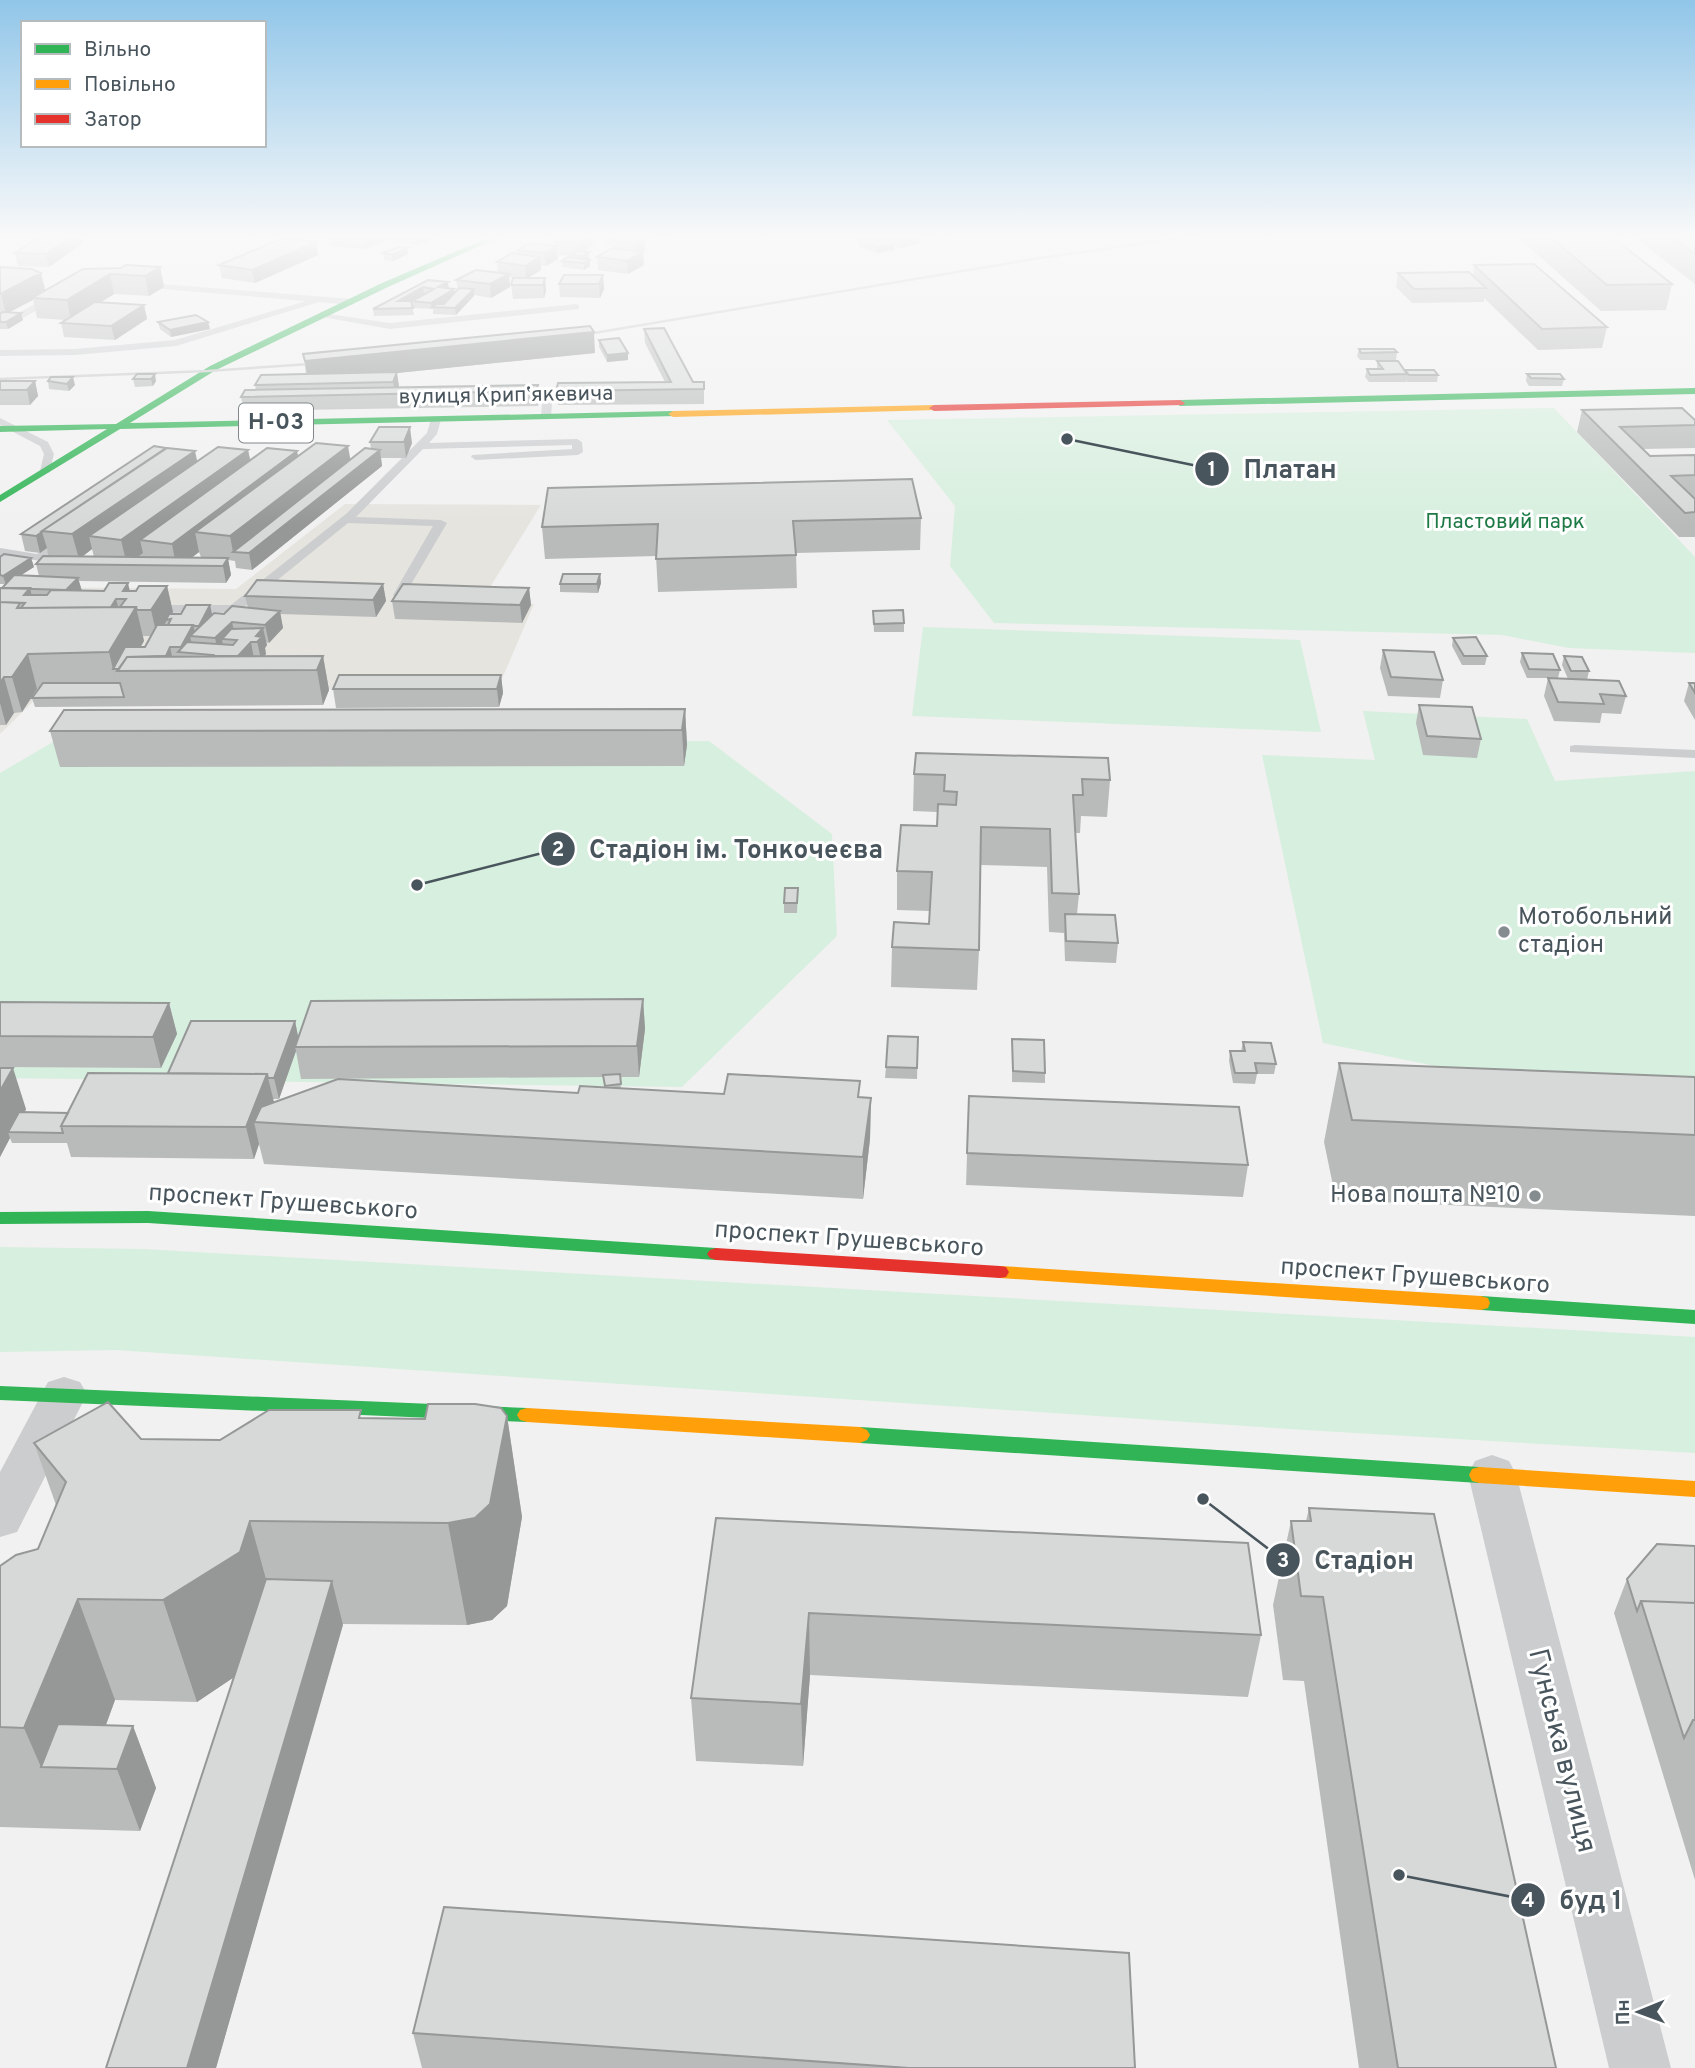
<svg xmlns="http://www.w3.org/2000/svg" width="1695" height="2068" font-family="Overpass,sans-serif">
  <style>
    .commercial { fill: #e5e4df }
    .green { fill: #d7efde }
    .lines { fill: none; stroke-linecap: round; stroke-linejoin: round }
    .lane { fill: #cbcdcf; fill-rule: evenodd }
    .street { fill: #cbcdcf; fill-rule: evenodd }
    .fast { fill: #30b455; fill-rule: evenodd }
    .slow { fill: #ff9f0a; fill-rule: evenodd }
    .jam { fill: #e5322d; fill-rule: evenodd }
    .rail { stroke: #c6c7c9; stroke-width: 2.5 }
    .wall { fill: #b9bbbb; fill-rule: evenodd }
    .shaded-wall { fill: #969898 }
    .building { fill: #d7d9d9; stroke: #969898; stroke-width: 2 }
    .poi-dot { fill: #848c90; stroke: #fff; stroke-width: 2.5 }
    .labels { text-anchor: middle; dominant-baseline: central; stroke-width: 6; stroke-linejoin: round; paint-order: stroke }
    .far-street-label { font-size: 21px; fill: #49555c; stroke: #fff }
    .far-park-label { font-size: 21px; fill: #1e7a45; stroke: #fff }
    .shield { fill: #fff; stroke: #80888d; stroke-width: 2 }
    .shield-label { font-size: 23px; font-weight: bold; fill: #49555c }
    .poi-label { font-size: 24px; fill: #49555c; stroke: #fff; text-anchor: start }
    .street-label { font-size: 24px; fill: #49555c; stroke: #fff }
    .near-street-label { font-size: 28px; fill: #49555c; stroke: #fff }
    .leader { fill: none; stroke: #49555c; stroke-width: 2.5 }
    .callout-dot { fill: #49555c; stroke: #fff; stroke-width: 2.5 }
    .mark-label { font-size: 21px; text-anchor: middle; font-weight: bold; fill: #fff }
    .callout-label { font-size: 26px; text-anchor: middle; font-weight: bold; fill: #49555c; stroke: #fff; stroke-width: 6; stroke-linejoin: round; paint-order: stroke }
  </style>
  <rect width="100%" height="100%" fill="#f1f1f1"/>
  <path class="commercial" d="M345 504 541 505 481 602 534 604 498 688 44 691 0 734V587L236 589Z"/>
  <path class="green" d="M1554 408 1695 557V653L1569 648 1502 635 994 623 950 566 955 506 887 420Z
    M923 627 1300 640 1321 732 912 716Z
    M1363 711 1527 719 1555 781 1695 771V1119L1323 1043 1262 755 1375 760Z
    M709 741 832 834 837 936 682 1087 0 1078V773L53 742Z
    M0 1247 143 1249 1695 1337V1453L1305 1430 116 1350 0 1352Z"/>
  <g class="lines">
    <path class="lane" d="M136 282 352 299 356 302 352 305 319 302 176 346 75 355 0 356V350L75 349 175 340 306 301 139 287Z
      M52 295 59 297 25 317 0 320V314L20 312Z
      M576 304 579 305V309L390 329 317 316 322 313 390 323Z
      M548 389 553 392 551 416 546 419 541 416 543 392Z
      M436 416 441 419 437 434 429 443 577 439 582 442 583 452 578 455 476 460 471 457 472 455 572 449V445L423 449 356 517 441 520 447 523 403 598H395L393 595 433 526 348 523 238 612 151 613 145 609 151 605H231L346 514 427 433 431 419Z
      M0 418 48 442 54 454 49 473 40 471 44 454 40 446 0 425Z
      M62 537 72 539 50 556 53 559 51 562 0 556V548L37 554Z
      M1575 745 1695 750V758L1570 752V746Z"/>
    <path class="street" d="M64 1377 80 1382 87 1394 17 1532 0 1537V1472L48 1382Z
      M1492 1455 1509 1461 1516 1474 1671 2068H1609L1468 1474 1475 1461Z"/>
    <path class="fast" d="M492 236H502L388 287 216 370 130 423 673 411 678 414 676 416 120 429 0 502V495L107 429 0 432V426L116 424 210 366 382 283Z
      M1695 388V394L1180 406 1175 403 1180 400Z
      M148 1211 716 1248 722 1250 725 1254 722 1258 716 1260 148 1223 0 1224V1212Z
      M1481 1296 1695 1310V1324L1481 1310 1474 1308 1472 1303 1474 1298Z
      M0 1386 527 1408 534 1410 537 1415 534 1420 527 1422 0 1400Z
      M860 1427 1479 1467 1486 1469 1489 1475 1486 1481 1479 1483 860 1443 853 1440 850 1435 853 1430Z"/>
    <path class="slow" d="M934 405 937 406V410L673 417 668 414 673 411Z
      M1000 1266 1481 1296 1488 1298 1490 1303 1488 1308 1481 1310 1000 1278 994 1277 991 1272 994 1267Z
      M527 1408 860 1427 867 1430 870 1435 867 1440 860 1443 527 1422 520 1420 517 1415 520 1410Z
      M1479 1467 1695 1481V1497L1479 1483 1472 1481 1469 1475 1472 1469Z"/>
    <path class="jam" d="M1180 400 1185 403 1183 405 934 411 929 408 934 405Z
      M716 1248 1000 1266 1006 1267 1009 1272 1006 1277 1000 1278 716 1260 710 1258 707 1254 710 1250Z"/>
    <path class="rail" d="M576 336 1040 258 1196 236
      M0 379 208 371 325 363"/>
  </g>
  <path class="wall" d="M41 236H81L83 243 49 267 18 266 15 253Z
    M329 236H442L417 245 385 241 365 249 330 246Z
    M545 236 601 237 592 241 593 245 584 252H589V259L588 260 590 266 584 270 562 267V261L571 258V256L557 255 558 259 546 266H541V270L528 278H545L546 291 544 298 513 299 511 285 518 278 509 277 510 287 491 298 474 295 456 315 433 314V309L413 308 412 301 424 294 411 301 414 315 374 316 373 309 428 280 448 288 455 293 458 290 456 280 498 273 497 262 518 254V250L556 246 555 242 560 238V237L556 239 545 237Z
    M644 236 645 249 641 252H643L644 265 628 274 598 270 597 257 612 248 611 245 604 244V237Z
    M650 236H669L666 238Z
    M856 236H873L864 239 856 237Z
    M876 236H921V243L901 248 894 246V250L877 253 859 247V240L878 241H876Z
    M932 236H951V238L940 240Z
    M1521 236H1611L1672 284 1666 310 1601 311 1521 240Z
    M1638 236H1695V284L1637 239Z
    M316 242 318 255 255 283 222 278 219 265Z
    M383 253 408 254 393 261 384 260Z
    M1474 265 1607 327 1602 348 1538 350 1484 298V302L1412 303 1396 287 1398 273 1473 275Z
    M0 267 41 273 45 291 83 269 160 267 164 287 149 296 114 294 101 302 144 305 147 319 115 340 64 337 61 323 65 320 37 318 33 300 9 312 21 313 23 320 8 329H0Z
    M603 275 604 289 600 298 560 297 559 284Z
    M158 322H208L210 329 171 337 160 329Z
    M644 329 693 382H704V404L558 405 556 391 665 382 645 343Z
    M599 340 628 353V360L607 362 599 347Z
    M1359 349 1397 352 1396 360H1360L1357 356Z
    M595 353 397 373 399 387 538 385 539 399 538 406 244 411 241 397 256 390 255 385 306 374 303 354Z
    M1377 361 1405 371V370L1438 375 1437 382H1407L1406 380V382H1369L1365 377 1367 369H1377Z
    M137 374 156 381 153 386 135 387 133 379Z
    M1527 374 1564 379 1562 386H1529L1526 381Z
    M0 381H35L38 396 30 405H0Z
    M48 381 75 385 69 391 49 389Z
    M1582 410 1695 420V448L1643 449 1650 456 1695 455V537H1679L1577 432Z
    M370 442 412 443 406 458H381L382 466 252 570 236 568 235 561 228 560 231 575 226 583 79 581 82 591H136L167 586 173 612 171 614H181L210 605 212 614 210 617 248 608 245 596 383 584 386 601 376 617 280 614 283 628 269 643 266 642 267 645 265 648 266 654 264 656H323L329 690 323 705 35 707 32 698 39 688 37 689 22 712 14 713 6 725H0V588H2L5 584H0V557L31 558 34 567 20 575 39 576 36 564 59 556 48 555 47 548 40 553 25 551 21 534 197 461 248 450 250 460 297 451 298 456 350 460 371 449ZM92 549 94 557H82ZM199 552 201 557 212 558H191ZM143 636H151L145 647H140L144 641Z
    M921 518 920 550 796 553 797 588 658 592 656 556 545 559 542 527Z
    M600 574 601 583 598 593 560 592V584Z
    M529 588 531 605 522 623 395 619 392 601Z
    M873 611 904 623V632H874Z
    M1453 638 1487 656 1485 665H1462L1452 646Z
    M1383 650 1443 680 1440 698 1388 696 1380 668Z
    M1522 653 1560 670 1558 678 1568 679 1562 665 1564 656 1589 671 1587 680 1626 696 1621 714 1602 713 1600 723 1554 721 1544 696 1548 678H1527L1520 662Z
    M501 675 503 693 499 707 336 708 333 689Z
    M1689 683H1695V720L1684 701Z
    M1419 705 1481 739 1477 758 1423 755 1416 723Z
    M685 709 687 745 684 766 60 767 50 731Z
    M914 774 1110 780 1107 817 1081 816 1080 833H1075L1079 894 1077 914 1118 943 1116 963 1065 961 1064 933 1049 932 1047 867 981 865 979 950 977 990 891 987 892 947 929 924 930 911 897 910V871L937 826V812L913 811Z
    M798 888 797 913H784V903Z
    M643 999 645 1029 639 1077H620L621 1089 724 1094 871 1098 870 1139 863 1199 264 1164 259 1144 254 1159 71 1157 67 1143H12L10 1138 0 1157V1068L26 1109 25 1112 68 1113 168 1073 295 1021 298 1037ZM296 1051 301 1079 604 1077 605 1088 578 1093 274 1103 273 1099H279Z
    M0 1002 169 1003 177 1034 161 1068 0 1067Z
    M918 1037 917 1079 885 1078 886 1067Z
    M1012 1039 1045 1073V1083L1012 1082Z
    M1243 1042 1276 1064 1274 1074H1257L1255 1084 1233 1083 1229 1061 1230 1051H1241Z
    M1339 1063 1695 1077V1216L1336 1200 1324 1142Z
    M969 1096 1248 1165 1243 1197 966 1185Z
    M507 1416 522 1517 507 1606 492 1620 467 1625 342 1624 216 2068H106L234 1677 197 1702 115 1700 106 1725 133 1726 156 1788 140 1831 0 1827V1566L38 1549 56 1505 34 1443 141 1439 220 1440 363 1418 425 1419Z
    M1309 1508 1556 2068H1359L1304 1681 1283 1680 1273 1605 1291 1521H1306Z
    M716 1518 1261 1635 1248 1697 810 1675 803 1766 696 1761 691 1698Z
    M1695 1546V1880L1614 1613 1627 1579Z
    M413 2033 1135 2068H422Z"/>
  <path class="shaded-wall" d="M72 236H81L83 243 49 267 46 254Z
    M365 236H385V241L365 249 363 237Z
    M415 236H442L417 245Z
    M587 236 601 237 592 241 593 245 578 256 577 243Z
    M644 236 645 249 635 255 634 243Z
    M901 236H921V243L901 248Z
    M940 236H951V238L940 240Z
    M316 242 318 255 255 283 252 270Z
    M894 244V250L877 253V247Z
    M556 246 558 259 546 266 544 253Z
    M408 248V254L393 261 392 255Z
    M589 252V259L583 263 582 256Z
    M643 252 644 265 628 274 627 261Z
    M540 257 541 270 526 279 525 266Z
    M590 260V266L584 270V263Z
    M160 267 164 287 149 296 145 276Z
    M41 273 46 293 32 298 33 300 6 314 1 294Z
    M110 274 114 294 71 321 67 300Z
    M509 274 510 287 491 298 490 284Z
    M603 275 604 289 600 298 599 284Z
    M545 278 546 291 544 298 543 285Z
    M448 282 449 289 438 287Z
    M423 287 424 294 399 308 398 301Z
    M454 289 455 296 436 307H432V309L431 303Z
    M474 289V296L456 315 455 308Z
    M144 305 147 319 115 340 111 326Z
    M21 313 23 320 8 329 6 322Z
    M208 322 210 329 171 337 170 330Z
    M594 332 595 353 397 373 399 387 395 394 393 382H308L305 361Z
    M628 353V360L607 362V355Z
    M155 374 156 381 153 386 151 379Z
    M73 377 75 385 69 391 67 384Z
    M35 381 38 396 30 405 27 390Z
    M538 385 539 399 538 406 536 391Z
    M410 427 412 443 406 458 404 442Z
    M348 446 352 469 233 552 230 536Z
    M248 450 253 473 140 540 143 553 127 565 121 540Z
    M380 450 382 466 252 570 249 553Z
    M195 451 200 474 89 536 92 549 79 559 72 534Z
    M297 451 301 475 195 532 199 552 181 566H176L172 544Z
    M42 532 47 548 40 553 36 536Z
    M31 558 34 567 6 585 3 576Z
    M228 558 231 575 226 583 223 566Z
    M600 574 601 583 598 593 597 584Z
    M78 578 83 595 66 591Z
    M128 583 134 609 123 591Z
    M383 584 386 601 376 617 373 600Z
    M167 586 173 612 168 620H166V622L157 636 151 610Z
    M30 588 35 609 24 595Z
    M529 588 531 605 522 623 520 605Z
    M116 599 119 610 109 609Z
    M210 605 212 614 200 635 199 626Z
    M136 607 144 641 128 669H113L117 687 109 652Z
    M280 611 283 628 269 643 265 625Z
    M232 622 236 640 222 639 224 651 219 656 215 638Z
    M193 625 196 636H190L193 650 181 647Z
    M263 628 267 645 265 648 266 654 261 660 256 636Z
    M251 642 254 659 224 671Z
    M170 647 174 665H161Z
    M28 654 37 689 22 712 12 677Z
    M323 656 329 690 323 705 317 670Z
    M501 675 503 693 499 707 497 689Z
    M4 677 14 713 6 725 0 703V683Z
    M685 709 687 745 684 766 682 730Z
    M643 999 645 1029 639 1077 637 1046Z
    M169 1003 177 1034 161 1068 153 1037Z
    M295 1021 299 1041 295 1047 296 1051 279 1099 274 1078Z
    M13 1068 26 1109 14 1132H8L10 1138 0 1157V1091Z
    M267 1074 275 1106 254 1122 259 1144 254 1159 246 1127Z
    M871 1098 870 1139 863 1199V1157Z
    M507 1416 522 1517 507 1606 492 1620 467 1625 448 1523Z
    M250 1521 278 1623 270 1653 197 1702 163 1600Z
    M332 1581 343 1625 216 2068H187Z
    M78 1599 115 1700 90 1768 41 1767 24 1728Z
    M809 1613 810 1675 803 1766 801 1704Z
    M133 1726 156 1788 140 1831 117 1769Z"/>
  <path class="building" d="M41 236H72L46 254 15 253Z
    M563 236H587L577 243 555 242Z
    M607 236H618L614 239 604 237Z
    M618 236H644L634 243 611 240Z
    M1549 236H1611L1672 284 1607 285Z
    M1671 236H1695V254Z
    M283 238 316 242 252 270 219 265Z
    M870 238 876 241 886 240 894 244 877 247 859 240Z
    M530 243 556 246 544 253 518 250Z
    M399 247 408 248 392 255 383 253Z
    M612 248 643 252 627 261 597 257Z
    M578 251 589 252 582 256 571 255Z
    M512 253 540 257 525 266 497 262Z
    M568 257 590 260 584 263 562 261Z
    M1534 264 1607 327 1542 329 1474 265Z
    M126 265 160 267 145 276 110 274 67 300 32 298 83 269 121 268Z
    M0 267 32 269 41 273 0 294Z
    M476 270 509 274 490 284 456 280Z
    M1469 272 1486 288 1414 289 1398 273Z
    M564 275H603L599 284H559Z
    M513 278H545L543 285H511Z
    M428 280 448 282 438 287 454 289 431 303 412 301 434 289 423 287 398 301H411L413 308 373 309Z
    M459 288 474 289 455 308 432 307 436 304H444Z
    M95 302 144 305 111 326 61 323Z
    M3 312 21 313 6 322H0V314Z
    M196 315 208 322 170 330 158 322Z
    M590 326 594 332 305 361 303 354Z
    M664 328 693 382H704V389L556 391 558 383 671 382 644 329Z
    M619 338 628 353 607 355 599 340Z
    M1359 349H1394L1397 352 1361 353Z
    M1377 361H1398L1407 374 1370 375 1367 369H1383Z
    M1405 370H1434L1438 375H1409Z
    M397 372 393 382 255 385 261 375Z
    M137 374H155L151 379H133Z
    M1527 374H1560L1564 379 1531 378Z
    M51 377H73L67 384 48 381Z
    M0 381H35L27 390H0Z
    M538 385 536 391 241 397 245 390Z
    M1682 408 1695 420V425L1620 427 1650 456 1695 455V475L1671 476 1695 499V512L1685 513 1582 410Z
    M379 427H410L404 442H370Z
    M316 443 348 446 230 536 195 532Z
    M154 446 166 448 42 531V532L36 536 21 534Z
    M218 447 248 450 121 540 89 536Z
    M167 448 195 451 72 534 42 531Z
    M267 448 297 451 172 544 140 540Z
    M365 448 380 450 249 553 233 552Z
    M912 479 921 518 793 521 796 555 656 559 658 524 542 527 548 488Z
    M4 554 31 558 3 576 0 575V557Z
    M43 556 228 558 223 566 36 564Z
    M563 574H600L597 584H560Z
    M14 575 78 578 66 590 2 588Z
    M257 580 383 584 373 600 245 596Z
    M109 583H128L123 591H136L139 586H167L151 610H137L136 607H120L126 599H116L111 607 21 608 25 603 0 602V588H30L24 595H47L51 590 104 591Z
    M403 584 529 588 520 605 392 601Z
    M0 602 20 603 17 608 136 607 109 652 28 654 12 677H4L0 683Z
    M186 605H210L199 626H194L193 625H168L171 619 166 620 169 614H181Z
    M232 606 280 611 265 625 232 622 215 638 190 636 214 613 224 614Z
    M903 610 904 623 874 624 873 611Z
    M157 625H193L181 647H170L166 656 127 657 119 669H113L125 647H145Z
    M263 628 256 636 262 637 257 642H251L238 656H212L213 655 178 652 187 642 233 645 237 640 222 639 231 629Z
    M1476 637 1487 656H1464L1453 638Z
    M1383 650 1434 652 1443 680 1391 677Z
    M1522 653 1553 654 1560 670 1529 669Z
    M323 656 317 670 117 671 127 657Z
    M1564 656 1582 657 1589 671H1571Z
    M339 675H501L497 689H333Z
    M1548 678 1619 681 1626 696 1600 694 1604 704 1558 702Z
    M43 683H120L124 697 32 698Z
    M1689 683H1695V693Z
    M1419 705 1472 707 1481 739 1427 736Z
    M685 709 682 730 50 731 64 710Z
    M916 753 1108 758 1110 780 1082 779 1083 795H1073L1079 894 1052 893 1050 829 981 827 979 950 892 947 894 922 929 924 932 872 897 871 901 825 937 826 938 804 956 805 957 792 944 791 945 775 914 774Z
    M785 888H798L797 903H784Z
    M1065 914 1115 915 1118 943 1066 941Z
    M643 999 637 1046 295 1047 311 1001Z
    M0 1002 169 1003 153 1037 0 1036Z
    M191 1021H295L274 1078H268L267 1074 168 1073Z
    M888 1036 918 1037 917 1068 886 1067Z
    M1012 1039 1044 1040 1045 1073 1013 1071Z
    M1243 1042 1271 1043 1276 1064 1255 1063 1257 1073H1235L1230 1051H1245Z
    M1339 1063 1695 1077V1135L1352 1120Z
    M0 1068H13L0 1091Z
    M88 1073 267 1074 246 1127 61 1126Z
    M620 1074 621 1084 605 1086 603 1075Z
    M728 1074 860 1081 858 1097 871 1098 863 1157 254 1122 261 1107 338 1079 578 1093 580 1086 724 1094Z
    M969 1096 1239 1107 1248 1165 967 1153Z
    M19 1112 68 1113 61 1126 63 1133 8 1132Z
    M108 1402 141 1439 220 1440 269 1410H361L359 1418 425 1419 428 1404H475L501 1408 507 1416 490 1504 475 1518 448 1523 250 1521 240 1552 163 1600 78 1599 24 1728 0 1727V1566L16 1555 38 1549 66 1482 34 1443Z
    M1309 1508 1434 1514 1556 2068H1398L1323 1597 1301 1596 1291 1521H1311Z
    M716 1518 1248 1543 1261 1635 809 1613 801 1704 691 1698Z
    M1657 1544 1695 1546V1603L1641 1601 1637 1611 1627 1579Z
    M266 1579 332 1581 187 2068H106Z
    M1641 1601 1695 1603V1720H1693L1684 1738Z
    M58 1724 133 1726 117 1769 41 1767Z
    M444 1907 1129 1953 1135 2068H909L413 2033Z"/>
  <linearGradient id="sky" x2="0" y2="1"><stop stop-color="#91c6e9"/><stop offset="0.45" stop-color="#f9f9f9"/><stop offset="1" stop-color="#f9f9f9" stop-opacity="0"/></linearGradient>
  <rect width="1695" height="525" fill="url(#sky)"/>
  <g class="poi-dot">
    <circle cx="1504" cy="932" r="7"/>
    <circle cx="1535" cy="1196" r="7"/>
  </g>
  <g class="labels">
    <g class="far-street-label">
      <text transform="translate(506 396) rotate(-1)">вулиця Крипʼякевича</text>
    </g>
    <g class="far-park-label">
      <text x="1505" y="522">Пластовий парк</text>
    </g>
    <rect class="shield" x="239" y="403.5" width="74" height="39" rx="5"/>
    <g class="shield-label">
      <text x="276" y="423">Н-03</text>
    </g>
    <g class="poi-label">
      <text x="1518" y="918">Мотобольний<tspan x="1518" dy="28">стадіон</tspan></text>
      <text x="1521" y="1196" text-anchor="end">Нова пошта №10</text>
    </g>
    <g class="street-label">
      <text transform="translate(283 1203) rotate(4)">проспект Грушевського</text>
      <text transform="translate(849 1240) rotate(4)">проспект Грушевського</text>
      <text transform="translate(1415 1277) rotate(4)">проспект Грушевського</text>
    </g>
    <g class="near-street-label">
      <text transform="translate(1561 1751) rotate(76)">Гунська вулиця</text>
    </g>
  </g>
  <path class="leader" d="M1067 439L1212 469M417 885L558 849M1203 1499L1283 1560M1399 1875L1528 1900"/>
  <g class="callout-dot">
    <circle cx="1067" cy="439" r="7"/>
    <circle cx="417" cy="885" r="7"/>
    <circle cx="1203" cy="1499" r="7"/>
    <circle cx="1399" cy="1875" r="7"/>
    <circle cx="1212" cy="469" r="18"/>
    <circle cx="558" cy="849" r="18"/>
    <circle cx="1283" cy="1560" r="18"/>
    <circle cx="1528" cy="1900" r="18"/>
  </g>
  <g class="mark-label">
    <text x="1212" y="476">1</text>
    <text x="558" y="856">2</text>
    <text x="1283" y="1567">3</text>
    <text x="1528" y="1907">4</text>
  </g>
  <g class="callout-label">
    <text x="1290" y="478">Платан</text>
    <text x="736" y="858">Стадіон ім. Тонкочеєва</text>
    <text x="1364" y="1569">Стадіон</text>
    <text x="1591" y="1909">буд 1</text>
  </g>
  <rect x="21" y="21" width="245" height="126" fill="#ffffff" stroke="#b6bbbe" stroke-width="2"/>
  <rect x="35" y="44" width="35" height="10" fill="#30b455" stroke="#b6bbbe" stroke-width="2"/>
  <text x="84" y="56" font-size="21" fill="#49555c">Вільно</text>
  <rect x="35" y="79" width="35" height="10" fill="#ff9f0a" stroke="#b6bbbe" stroke-width="2"/>
  <text x="84" y="91" font-size="21" fill="#49555c">Повільно</text>
  <rect x="35" y="114" width="35" height="10" fill="#e5322d" stroke="#b6bbbe" stroke-width="2"/>
  <text x="84" y="126" font-size="21" fill="#49555c">Затор</text>
  <g transform="translate(1639 2012) rotate(269)" stroke="#ffffff" stroke-width="5" paint-order="stroke">
  <path d="M0-5L12 26L0 18L-12 26Z" fill="#49555c"/>
  <text y="-10" font-size="19" font-weight="bold" text-anchor="middle" fill="#49555c">Пн</text>
  </g>
</svg>
